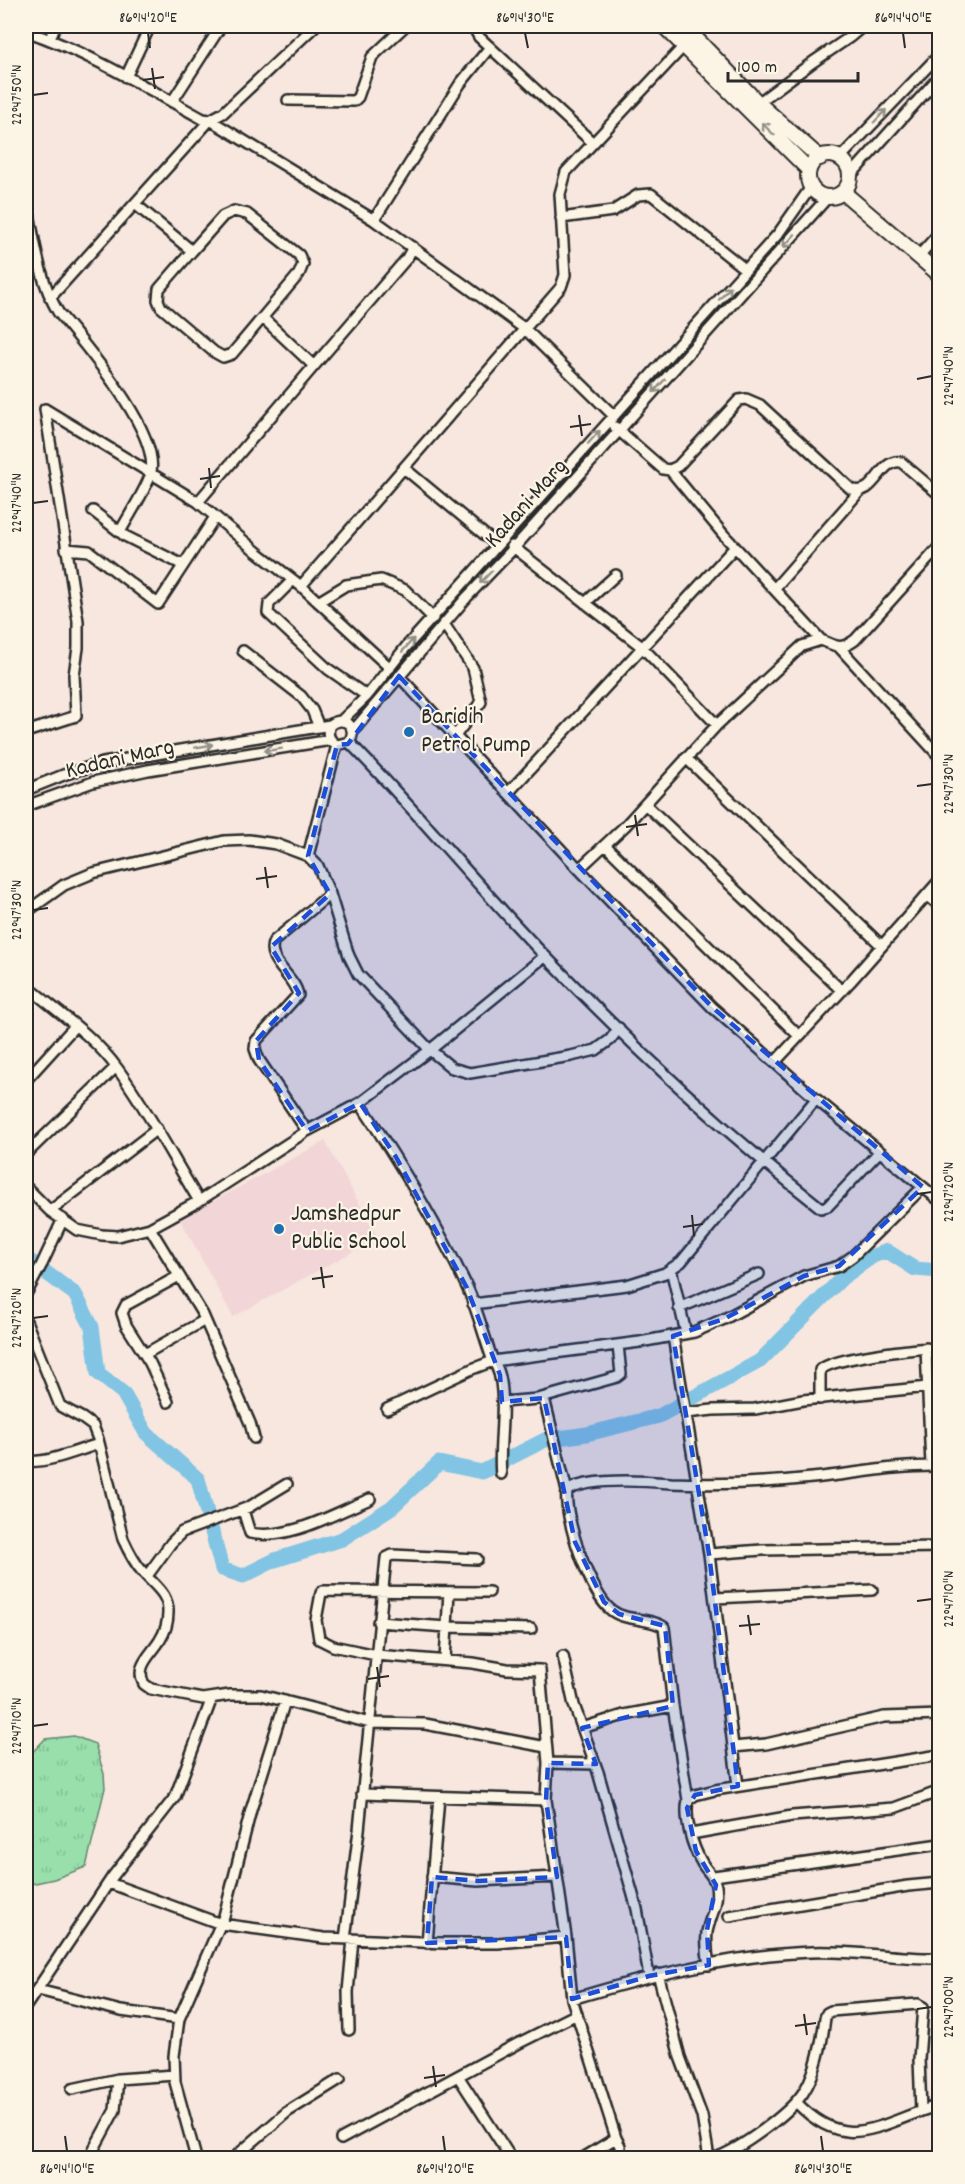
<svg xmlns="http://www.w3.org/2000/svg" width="965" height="2184" font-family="Dekko,sans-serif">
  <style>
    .built { fill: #f2d6d7 }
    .grass { fill: url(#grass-tufts); stroke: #62856c; stroke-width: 1.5 }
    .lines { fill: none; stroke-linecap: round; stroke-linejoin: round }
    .river { stroke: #82c4e3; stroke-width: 15 }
    .street-casing { stroke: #2b2b2b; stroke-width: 14 }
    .secondary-casing { stroke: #2b2b2b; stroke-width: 18 }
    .street { stroke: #fcf5e5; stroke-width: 9 }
    .secondary { stroke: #fcf5e5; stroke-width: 14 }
    .oneway { stroke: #949088 }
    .marked { fill: #1d4ed8; fill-opacity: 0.2; stroke: #1d4ed8; stroke-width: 4.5; stroke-dasharray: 12 8; stroke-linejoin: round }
    .ticks { fill: none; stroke: #2b2b2b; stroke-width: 2 }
    .poi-dot { fill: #1f6fb2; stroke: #fcf5e5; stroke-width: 2 }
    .labels { text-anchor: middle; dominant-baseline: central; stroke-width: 4.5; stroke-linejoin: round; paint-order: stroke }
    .street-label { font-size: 24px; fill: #2b2b2b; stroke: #fcf5e5 }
    .poi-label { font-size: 24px; fill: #2b2b2b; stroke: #fcf5e5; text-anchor: start }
    .neatline { fill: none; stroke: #2b2b2b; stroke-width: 2 }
    .ticks-label { font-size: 15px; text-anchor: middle; fill: #2b2b2b }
  </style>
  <defs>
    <pattern id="grass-tufts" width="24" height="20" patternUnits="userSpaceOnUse" patternTransform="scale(1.5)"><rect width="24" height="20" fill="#98dfac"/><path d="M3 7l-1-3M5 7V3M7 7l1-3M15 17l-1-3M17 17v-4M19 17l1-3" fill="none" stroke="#83c094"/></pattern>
  </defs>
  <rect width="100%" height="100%" fill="#f7e7df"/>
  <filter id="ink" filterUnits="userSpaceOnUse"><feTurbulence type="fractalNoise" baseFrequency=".0167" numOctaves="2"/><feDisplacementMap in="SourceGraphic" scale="12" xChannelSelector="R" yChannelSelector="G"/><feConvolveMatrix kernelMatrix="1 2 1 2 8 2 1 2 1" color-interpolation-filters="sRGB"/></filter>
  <g filter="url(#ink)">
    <path class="built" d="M325 1141 378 1238 233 1317 180 1219Z"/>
    <path class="grass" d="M74 1736 95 1744 104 1774 105 1788 86 1867 54 1879 26 1885V1759L45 1739Z"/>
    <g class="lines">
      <path class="river" d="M26 1258 75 1294 92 1327 98 1373 123 1393 146 1433 198 1479 222 1569 243 1576 275 1560 342 1539 392 1507 439 1463 482 1472 545 1440 587 1434 659 1416 760 1361 842 1278 873 1256 887 1251 915 1269 940 1271"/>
      <defs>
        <path id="street" d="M476 26 475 30 479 37 593 143
          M26 31C88 52 145 87 203 119L210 120 223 113 315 26
          M50 39 55 26
          M126 77 150 26
          M288 100 354 101 358 97 372 57 405 26
          M172 102 221 26
          M758 103 813 62 850 37 863 26
          M840 158 940 54
          M850 176 940 76
          M26 198C34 236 38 278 58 312 82 342 164 435 150 476 144 493 129 515 120 532
          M135 204 192 251 223 216 234 211 247 214 299 255 303 264 299 274 232 354 223 357 214 352 161 307 158 300 159 289 192 251
          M561 218 613 211 638 195 651 194 746 270
          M374 220 460 84 490 47
          M918 257 940 232
          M50 298 210 120 374 220 463 284 525 329 614 416
          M314 366 407 258 413 247
          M45 409 198 502 257 552 301 586 390 668
          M615 427 663 469 670 470 678 466 739 400 746 399 760 405 851 489C875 499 879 458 901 462L940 495
          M404 468 497 545
          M670 470 723 534 821 640
          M198 502 314 366 263 318
          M93 511 125 536 183 565
          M512 546 642 647 717 725
          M66 549 89 551 158 604 215 517
          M293 580 269 604 268 613 328 669 367 696
          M301 586 561 287 565 275 560 194 566 172 683 47
          M774 589 859 492
          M318 602 346 585 381 580 405 590 433 618
          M585 603 616 575
          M444 624 473 668 481 702 455 736
          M839 647 940 757
          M243 651 301 696 312 710 319 727
          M399 676 579 869 712 1007 816 1099 940 1201
          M940 697 937 704 940 713
          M342 720 367 696 406 647 503 539 778 234 811 187
          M353 731 467 597 514 548 828 197
          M26 732 76 716 74 675 78 648V621L45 409
          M349 742C417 811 478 887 546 957 632 1046 723 1131 821 1208L828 1206 879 1152
          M686 758 882 946
          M26 790 66 774 103 763 330 725C344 714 359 727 349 742L337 745C329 741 326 734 330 725
          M508 793 735 547
          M645 804 842 991
          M26 806 93 782 148 770 331 740
          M605 845 799 1036
          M308 856 337 745
          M579 869 625 826 717 725 802 646 821 640C836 646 840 651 855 640L940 546
          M927 895 940 906
          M26 912 64 885 93 873 224 841 249 840 276 844 308 856 318 866 330 894 349 956 358 974 430 1050 452 1068 470 1073 571 1056 596 1050 610 1040 619 1028
          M26 985C56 1011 93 1035 117 1068 148 1110 172 1157 199 1201
          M775 1062 850 982 940 880
          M26 1080 75 1026
          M360 1103C399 1162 437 1223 467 1287 478 1311 484 1337 493 1361 511 1383 497 1445 501 1474
          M307 1131 259 1060 255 1049 256 1041 298 995C295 976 264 960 274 941L330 894
          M26 1154 116 1067
          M26 1187 50 1211 77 1230 102 1235 118 1236 150 1228 199 1201 307 1131 360 1103 430 1050 545 956
          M50 1211 157 1129
          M150 1228 203 1315 250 1423 254 1438
          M671 1269 686 1333
          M26 1294 42 1264 63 1219
          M473 1304 627 1285 665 1273 681 1262 816 1099
          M679 1308 759 1274
          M26 1321 60 1406 82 1418 93 1426 98 1439 123 1539C128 1550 134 1562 142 1571 153 1585 169 1593 168 1613 168 1622 165 1632 160 1640 152 1654 134 1666 144 1684L151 1689 203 1699 230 1695H261L370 1723 425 1724 546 1747
          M673 1336 709 1554 738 1786
          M926 1348 931 1466
          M145 1354 205 1320
          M544 1398 567 1491
          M820 1399V1370C834 1357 917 1348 940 1348
          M168 1402 150 1363 126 1325 122 1313 126 1305 179 1276
          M502 1402 538 1399 617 1377 621 1374 618 1345
          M387 1409 472 1369 493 1361 640 1342 694 1332 724 1319 804 1276 839 1266 853 1256 923 1187
          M686 1413 713 1410 755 1409 803 1400 928 1387
          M26 1461C47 1464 78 1450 99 1444
          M243 1510 250 1533C289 1541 335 1513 370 1499
          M709 1554 762 1550 940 1547
          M147 1576 171 1543 182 1532 249 1507 287 1484
          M489 1592 323 1591 321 1593 316 1620 319 1639 333 1646 376 1655 473 1663 507 1669 540 1670 548 1763 546 1800 566 1937 572 1999 616 2138 620 2146V2158
          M715 1598 872 1590
          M378 1622 447 1627 531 1629
          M563 1656 574 1705 598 1772 637 1909 649 1976
          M445 1660 449 1592
          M582 1728 624 1715 673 1706
          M733 1747 766 1744 884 1717 940 1715
          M548 1763 595 1764
          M362 1794 546 1800
          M688 1800 673 1706 664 1627C649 1617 626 1622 611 1610 591 1595 563 1516 567 1491 587 1477 646 1481 671 1483 717 1485 766 1483 812 1478 854 1474 897 1465 940 1466
          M691 1834 792 1816 894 1808 940 1791
          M714 1876 940 1844
          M432 1877 478 1881 557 1877
          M109 1883 221 1924 324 1938 445 1943H498L566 1937
          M729 1916 908 1886 940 1883
          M345 1939 359 1830 386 1558 392 1555 477 1559
          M427 1943 439 1797
          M709 1965C707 1954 706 1943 707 1932 710 1916 719 1904 716 1886 714 1875 707 1872 702 1863 692 1846 684 1819 688 1800L695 1795 715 1790 940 1755
          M658 1974 680 2057 702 2116 709 2158
          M38 1990 121 2011 179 2019
          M572 1999C649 1976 730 1955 811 1952 854 1950 897 1959 940 1958
          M26 2006 113 1876 175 1797 212 1698
          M349 2030 348 1992 353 1939
          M458 2076 511 2158
          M72 2089 118 2079 174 2075
          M796 2102C848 2157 882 2121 940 2105
          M341 2139 519 2043 577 2014
          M621 2154 637 2158
          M89 2158 115 2110 118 2079
          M196 2158 175 2082 174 2056 179 2019 224 1916 251 1810 285 1701
          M234 2158 287 2112 340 2079
          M583 2158 616 2138
          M715 2158C739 2150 789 2114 803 2093 817 2072 822 2042 825 2018L827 2013 831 2011 918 2004 923 2007 919 2059 921 2111"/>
        <path id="secondary" d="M664 26 809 170
          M684 26 758 103 820 158
          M808 176a21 21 0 1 1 42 0a21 21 0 1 1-42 0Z
          M843 192 940 275"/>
      </defs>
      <use href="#street" class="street-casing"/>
      <use href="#secondary" class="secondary-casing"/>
      <use href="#street" class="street"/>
      <use href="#secondary" class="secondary"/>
    </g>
    <defs><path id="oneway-shaft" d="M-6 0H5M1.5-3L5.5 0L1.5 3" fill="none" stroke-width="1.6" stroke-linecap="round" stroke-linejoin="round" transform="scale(1.5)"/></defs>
    <g class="oneway">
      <use href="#oneway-shaft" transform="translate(880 116) rotate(-46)"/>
      <use href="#oneway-shaft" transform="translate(768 129) rotate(-136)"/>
      <use href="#oneway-shaft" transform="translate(789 241) rotate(132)"/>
      <use href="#oneway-shaft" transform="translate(725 293) rotate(-48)"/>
      <use href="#oneway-shaft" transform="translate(659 386) rotate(132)"/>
      <use href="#oneway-shaft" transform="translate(594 437) rotate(-48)"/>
      <use href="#oneway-shaft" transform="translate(486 577) rotate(134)"/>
      <use href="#oneway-shaft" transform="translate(408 645) rotate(-49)"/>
      <use href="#oneway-shaft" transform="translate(204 746) rotate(-10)"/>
      <use href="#oneway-shaft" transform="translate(273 750) rotate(171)"/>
    </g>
  </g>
  <path class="marked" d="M399 676 712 1007 923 1187 839 1266 804 1276 724 1319 673 1336 709 1554 738 1786 695 1795 687 1808 696 1851 716 1885 707 1930 709 1965 649 1976 572 1999 566 1937 427 1943 432 1877 478 1881 557 1877 546 1800 548 1763 596 1764 582 1728 673 1706 665 1626 619 1614 604 1602 575 1542 544 1398 502 1402 500 1375 467 1288 396 1157 360 1103 307 1131 259 1060 256 1041 299 993 271 947 330 894 308 856 337 745 348 744Z"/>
  <path class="ticks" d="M148 33 150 48M525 33 528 48M903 33 905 48M152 68 155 89M143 80 164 77M33 95 48 93M917 379 932 376M579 415 582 436M570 427 591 424M209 468 211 488M200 479 220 476M33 503 48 501M917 786 932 784M635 815 638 836M626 827 647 824M265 867 268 888M256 879 277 876M33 910 48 908M917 1194 932 1192M692 1215 694 1236M683 1227 703 1224M321 1267 324 1288M312 1279 333 1276M33 1318 48 1316M917 1601 932 1599M748 1615 751 1635M739 1626 760 1624M377 1667 380 1687M368 1679 389 1676M33 1726 48 1724M917 2009 932 2007M804 2014 807 2035M795 2026 816 2023M433 2066 436 2087M424 2078 445 2075M65 2136 67 2151M443 2136 445 2151M821 2136 823 2151"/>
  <g class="poi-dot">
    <circle cx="409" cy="732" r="6"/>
    <circle cx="279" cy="1229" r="6"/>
  </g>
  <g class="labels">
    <g class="street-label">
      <text transform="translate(527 504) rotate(-48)">Kadani Marg</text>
      <text transform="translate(120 760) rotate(-13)">Kadani Marg</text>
    </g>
    <g class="poi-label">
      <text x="421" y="718">Baridih<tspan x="421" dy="28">Petrol Pump</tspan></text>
      <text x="291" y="1215">Jamshedpur<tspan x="291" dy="28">Public School</tspan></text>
    </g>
  </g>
  <rect width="965" height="2184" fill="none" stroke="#fcf5e5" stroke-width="66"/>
  <path d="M728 72v9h130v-9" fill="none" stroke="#2b2b2b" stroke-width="3"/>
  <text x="737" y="72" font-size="18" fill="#2b2b2b" stroke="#fcf5e5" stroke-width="4.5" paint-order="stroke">100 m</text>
  <rect x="33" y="33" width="899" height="2118" class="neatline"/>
  <g class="ticks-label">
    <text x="148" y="22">86°14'20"E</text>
    <text x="525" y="22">86°14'30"E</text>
    <text x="903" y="22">86°14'40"E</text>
    <text transform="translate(16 95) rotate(-90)" y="5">22°47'50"N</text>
    <text transform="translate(948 376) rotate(-90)" y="5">22°47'40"N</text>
    <text transform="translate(16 503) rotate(-90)" y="5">22°47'40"N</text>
    <text transform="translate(948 784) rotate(-90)" y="5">22°47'30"N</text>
    <text transform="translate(16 910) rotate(-90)" y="5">22°47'30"N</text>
    <text transform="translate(948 1192) rotate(-90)" y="5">22°47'20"N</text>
    <text transform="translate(16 1318) rotate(-90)" y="5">22°47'20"N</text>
    <text transform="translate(948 1599) rotate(-90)" y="5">22°47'10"N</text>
    <text transform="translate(16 1726) rotate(-90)" y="5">22°47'10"N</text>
    <text transform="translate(948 2007) rotate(-90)" y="5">22°47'00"N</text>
    <text x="67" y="2173">86°14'10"E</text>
    <text x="445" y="2173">86°14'20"E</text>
    <text x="823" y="2173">86°14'30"E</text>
  </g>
</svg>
